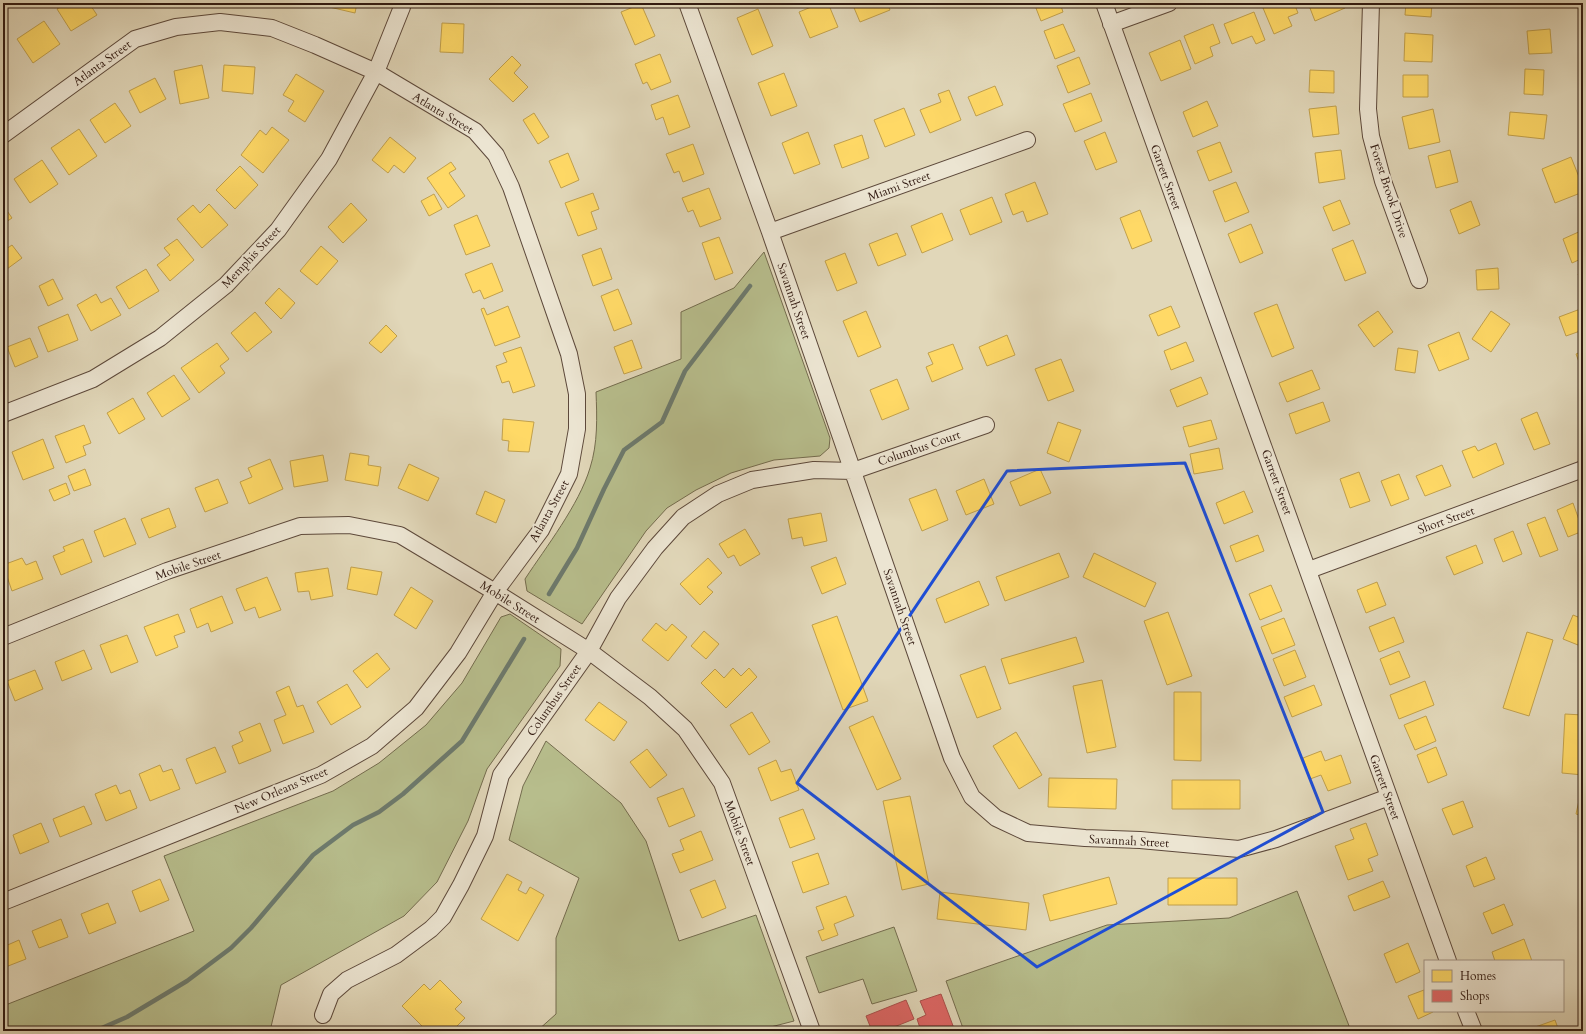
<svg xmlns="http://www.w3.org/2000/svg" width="1586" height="1034" font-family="Cardo,serif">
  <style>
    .green { fill: #b7bd8c; stroke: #746c4e }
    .homes { fill: #ffd966; stroke: #c1a04c }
    .shops { fill: #e06666; stroke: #ac4f4c }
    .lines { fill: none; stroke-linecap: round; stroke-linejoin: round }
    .stream { stroke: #6d7a6d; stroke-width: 4.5 }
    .minor-casing { stroke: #5d493b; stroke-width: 18 }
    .minor { stroke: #ece5d2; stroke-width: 16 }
    .marked { fill: none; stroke: #1d4ed8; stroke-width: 3; stroke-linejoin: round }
    .labels { text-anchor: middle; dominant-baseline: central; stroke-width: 4; stroke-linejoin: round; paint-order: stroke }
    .street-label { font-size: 12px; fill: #311a11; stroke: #ece5d2 }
  </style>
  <rect width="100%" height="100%" fill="#e1d7b9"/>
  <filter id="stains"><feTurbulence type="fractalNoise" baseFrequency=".005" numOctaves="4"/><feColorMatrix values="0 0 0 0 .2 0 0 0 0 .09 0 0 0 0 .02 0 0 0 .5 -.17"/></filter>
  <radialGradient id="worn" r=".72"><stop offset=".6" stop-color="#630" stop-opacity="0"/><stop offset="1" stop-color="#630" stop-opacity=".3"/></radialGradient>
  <path class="green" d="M764 252 830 438 829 448 820 456 774 460 731 473 696 490 667 508 646 531 582 624 527 591 525 579C546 547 579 505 590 468 598 443 597 417 596 392L681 359V312L734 288Z
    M510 614 561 649 560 666 487 769 468 821 437 882 404 916 281 985 270 1031H3V1006L194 931 164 856 333 791 379 763 426 725 462 683 501 617Z
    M546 741 621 803 646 841 679 941 756 915 794 1021 755 1031H537L556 1014V938L579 878 509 840 523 786Z
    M1297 891 1351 1031H964L946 981 1107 925 1229 918Z
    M894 927 917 991 872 1004 863 979 819 993 806 957Z"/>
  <path class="homes" d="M66 3H89L97 15 71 31 57 9Z
    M326 3H357L355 13 325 6Z
    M821 3H828L838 27 810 38 799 12Z
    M852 3H887L890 10 860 22Z
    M1034 3H1060L1063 12 1041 21Z
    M1275 3H1294L1298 13 1288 17 1292 26 1274 34 1263 8Z
    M1308 3H1343L1345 8 1315 21Z
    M1406 3H1432L1431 17 1405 15Z
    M641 4 655 36 635 45 621 12Z
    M758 9 773 46 752 55 737 18Z
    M1254 12 1265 40 1256 44 1252 36 1232 44 1224 24Z
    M44 21 60 44 33 63 17 39Z
    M442 23 464 24 463 53 440 52Z
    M1063 24 1075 51 1055 59 1044 31Z
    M1213 24 1220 43 1210 47 1213 56 1195 64 1184 36Z
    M1550 29 1552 53 1529 54 1527 31Z
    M1405 33 1433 35 1432 62 1404 61Z
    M1180 40 1191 69 1161 81 1149 53Z
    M660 54 671 82 651 90 647 82 643 84 635 64Z
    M512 56 521 65 514 73 528 87 513 102 489 79Z
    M1079 57 1090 84 1068 93 1057 66Z
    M202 65 209 98 180 104 174 71Z
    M224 65 255 67 253 94 222 91Z
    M1525 69 1544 70 1543 95 1524 94Z
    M1310 70 1334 71V93L1309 92Z
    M784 73 797 106 771 116 758 83Z
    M296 74 324 91 305 122 288 111 294 101 283 95Z
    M1403 75H1428V97H1403Z
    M155 78 166 99 140 113 129 91Z
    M995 86 1003 105 976 116 968 97Z
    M949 90 961 120 930 133 920 110 941 102 938 94Z
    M1091 93 1102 121 1075 132 1063 104Z
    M678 95 690 127 669 135 663 117 656 120 651 105Z
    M1207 101 1218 126 1193 137 1183 112Z
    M115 103 131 126 105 143 90 120Z
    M1336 106 1339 134 1313 137 1309 109Z
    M904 108 915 135 885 147 874 120Z
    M1433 109 1440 142 1409 149 1402 117Z
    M1510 112 1547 115 1544 139 1508 135Z
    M534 113 549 137 538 144 523 120Z
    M272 127 289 140 263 173 241 155 260 130 266 135Z
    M79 129 97 156 69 175 51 148Z
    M808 132 820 164 794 174 782 143Z
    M1105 132 1117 162 1096 170 1084 141Z
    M862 135 869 158 842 168 834 145Z
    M390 137 416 158 404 173 394 165 388 173 372 160Z
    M1220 142 1232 172 1209 181 1197 151Z
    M693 144 704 174 683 182 679 171 674 173 666 154Z
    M1341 150 1345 179 1319 183 1315 153Z
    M1450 150 1458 182 1436 188 1428 156Z
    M568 153 579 180 561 188 549 161Z
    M1571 157 1583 187V192L1555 203 1542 169Z
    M42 160 58 184 30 203 14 179Z
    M451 162 456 169 449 173 465 196 448 208 427 178Z
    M240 166 258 185 235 209 216 190Z
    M1035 182 1048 214 1027 222 1023 211 1013 215 1005 194Z
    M1236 182 1249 212 1225 222 1213 191Z
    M709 188 721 219 700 227 693 210 688 212 682 198Z
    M593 193 599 209 591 212 597 229 578 236 565 203Z
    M434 194 442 209 429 216 421 201Z
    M992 197 1002 222 970 235 960 210Z
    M1340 200 1350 224 1333 231 1323 207Z
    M1471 201 1480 225 1459 234 1450 210Z
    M351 203 367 220 343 243 328 227Z
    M209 204 228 225 202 248 177 219 193 205 200 213Z
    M3 205 12 218 3 224Z
    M1140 210 1152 241 1132 249 1120 218Z
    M942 213 953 240 922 253 911 226Z
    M477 215 490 246 466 255 454 225Z
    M1251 224 1263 253 1240 263 1228 234Z
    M1583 230V258L1572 263 1563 239Z
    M897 233 906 255 878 266 869 244Z
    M719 237 733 273 715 280 702 243Z
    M177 239 194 260 170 281 157 265 170 255 164 248Z
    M1353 240 1366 273 1345 281 1332 249Z
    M12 245 22 258 7 269 3 264V251Z
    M321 246 338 261 317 285 300 271Z
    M601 248 612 279 593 286 582 255Z
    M845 253 857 283 837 291 825 261Z
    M492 263 503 291 484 299 480 290 473 293 465 274Z
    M1498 268 1499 289 1477 290 1476 270Z
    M146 269 159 291 129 309 116 287Z
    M1583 272V287L1578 274Z
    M53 279 63 299 48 306 39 286Z
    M279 288 295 303 281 319 265 303Z
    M618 289 632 324 614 331 601 296Z
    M96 294 101 303 111 298 121 315 91 331 77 305Z
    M1277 304 1294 348 1272 357 1254 313Z
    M508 306 520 337 495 346 481 309 484 308 487 315Z
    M1171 306 1180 327 1158 336 1149 315Z
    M1583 308V330L1566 336 1559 317Z
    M866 311 881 347 858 357 843 321Z
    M1378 311 1393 332 1374 347 1358 325Z
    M1491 311 1510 324 1491 352 1472 339Z
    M255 312 272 332 247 352 231 333Z
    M68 314 78 340 48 352 38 327Z
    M386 325 397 336 381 353 369 343Z
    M1459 332 1469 359 1439 371 1428 345Z
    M1007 335 1015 355 987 366 979 347Z
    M30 338 38 357 15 367 7 347Z
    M632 340 642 368 624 374 614 347Z
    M1186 342 1194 361 1171 370 1164 351Z
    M217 343 229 359 220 366 225 373 199 393 181 368Z
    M953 344 963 369 932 382 926 367 933 364 928 353Z
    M521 347 535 386 513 393 509 381 502 383 496 366 507 362 503 353Z
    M1398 348 1418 351 1415 373 1395 370Z
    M1583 351V369L1582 370 1576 354Z
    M1061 359 1074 391 1048 401 1035 369Z
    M1312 370 1320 389 1287 402 1279 383Z
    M174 375 190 399 162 417 147 393Z
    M1201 377 1208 394 1177 407 1170 390Z
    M897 379 909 409 882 420 870 390Z
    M133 398 145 419 119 434 107 413Z
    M1323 402 1330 421 1296 434 1289 414Z
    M1537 412 1550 444 1534 450 1521 419Z
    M503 419 534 422 529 452 508 451 509 441 502 440Z
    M1211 420 1217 439 1189 447 1183 427Z
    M1058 422 1081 430 1069 462 1047 453Z
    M84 425 91 443 83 446 86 455 66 463 55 436Z
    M43 439 54 468 23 480 12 452Z
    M1496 443 1504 464 1473 478 1462 451 1475 446 1478 451Z
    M1219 448 1223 469 1194 474 1190 454Z
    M350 453 369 456 368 465 381 467 378 486 345 480Z
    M323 455 328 481 294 487 290 461Z
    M270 459 283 489 249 504 240 482 252 477 248 468Z
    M409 464 439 478 428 501 398 488Z
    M1442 465 1451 486 1425 496 1416 476Z
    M85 469 91 485 74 491 68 476Z
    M1040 469 1051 493 1020 506 1010 482Z
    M1359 472 1370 501 1350 508 1340 479Z
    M1399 474 1409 499 1391 506 1381 481Z
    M218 479 228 503 205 512 195 488Z
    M984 479 994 504 966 515 956 491Z
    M66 483 70 494 54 501 49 490Z
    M936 489 948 520 922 531 909 499Z
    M485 491 505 500 496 523 476 514Z
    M1244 491 1253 512 1224 524 1216 503Z
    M1573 503 1583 531 1568 537 1557 510Z
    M169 508 176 527 149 538 141 519Z
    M821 513 827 541 804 546 802 537 792 539 788 519Z
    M1545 517 1558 550 1540 557 1527 524Z
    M125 518 136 544 104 557 94 531Z
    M745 529 760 554 740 566 734 555 728 558 719 544Z
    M1513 531 1522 554 1503 562 1494 539Z
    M1258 535 1264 551 1236 562 1230 546Z
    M83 539 92 562 61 575 53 556 65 551 63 547Z
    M1476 545 1483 563 1454 575 1446 557Z
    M1059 553 1069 577 1005 601 996 577Z
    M1094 553 1156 583 1145 607 1083 577Z
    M836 557 846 584 822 594 811 567Z
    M22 558 26 565 36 561 43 579 12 591 3 565Z
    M708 558 722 573 707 587 713 592 700 605 680 584Z
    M351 567 382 572 377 595 347 589Z
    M328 568 333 596 311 600 309 591 298 592 295 573Z
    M267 577 281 610 259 618 255 607 245 611 236 589Z
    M979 581 989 605 945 623 936 599Z
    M1377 582 1386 605 1366 613 1357 590Z
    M1271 585 1282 611 1260 620 1249 594Z
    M411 587 433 601 416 629 394 615Z
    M222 596 233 623 211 632 208 623 197 628 190 609Z
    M1168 612 1192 676 1167 685 1144 621Z
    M178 614 185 632 174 636 178 647 156 656 144 627Z
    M1573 615 1583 619V647L1563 639Z
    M837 616 868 701 843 710 812 625Z
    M1394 617 1404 642 1379 652 1369 627Z
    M1284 618 1295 645 1272 654 1261 627Z
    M656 623 666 631 672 624 687 637 668 661 642 640Z
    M704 631 719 644 706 659 691 646Z
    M1527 632 1553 640 1529 716 1503 708Z
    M127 635 138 662 111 673 100 645Z
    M1076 637 1084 662 1009 684 1001 659Z
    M84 650 92 669 62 681 55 662Z
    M1295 650 1306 677 1284 686 1273 659Z
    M1399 651 1410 677 1390 685 1380 659Z
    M377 653 390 669 367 688 353 671Z
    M985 666 1001 709 977 718 960 675Z
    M733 668 741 676 749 668 757 677 726 708 701 683 715 669 724 678Z
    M35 670 43 689 15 701 7 681Z
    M1102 680 1116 747 1087 753 1073 686Z
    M1425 681 1434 705 1399 719 1390 695Z
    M347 684 361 707 331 725 317 702Z
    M1314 685 1322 705 1292 717 1284 697Z
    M289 686 297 707 303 705 314 732 283 744 274 720 286 715 276 692Z
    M1174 692H1201V761L1174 760Z
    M599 702 627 722 614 741 585 720Z
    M752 712 770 742 749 755 730 725Z
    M1565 714 1583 715V775L1562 773Z
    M873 716 901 779 877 790 849 727Z
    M1426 716 1436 741 1415 750 1404 725Z
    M260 723 271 751 239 764 232 746 243 741 239 732Z
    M1016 732 1042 775 1019 789 993 746Z
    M215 747 226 772 196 784 186 759Z
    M1436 747 1447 775 1428 783 1417 755Z
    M647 749 667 775 650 788 630 762Z
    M1321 751 1325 761 1341 755 1351 783 1328 791 1321 775 1310 779 1303 758Z
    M776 760 781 772 791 769 799 790 771 801 758 768Z
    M160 765 163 772 172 769 180 789 150 801 139 774Z
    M1049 778 1117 779 1116 809 1048 807Z
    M1172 780H1240V809H1172Z
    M116 785 120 794 130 790 137 808 106 821 95 794Z
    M1582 787H1583V816L1576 814Z
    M683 788 695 816 669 827 657 798Z
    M910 796 929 884 902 890 883 801Z
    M1463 801 1473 827 1453 835 1442 809Z
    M84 806 92 824 60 837 53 819Z
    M803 809 815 839 790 848 779 818Z
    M41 823 49 842 20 854 13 835Z
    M1366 823 1378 855 1368 859 1373 871 1348 880 1335 846 1354 839 1350 829Z
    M701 831 713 860 680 873 672 854 684 850 680 840Z
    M818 853 829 884 803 893 792 862Z
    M1486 857 1495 879 1474 887 1466 866Z
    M507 874 522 882 518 890 526 894 530 887 544 895 518 941 481 919Z
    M1109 877 1117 904 1050 921 1043 895Z
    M1168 878H1237V905H1168Z
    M160 879 169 900 140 912 132 891Z
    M715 880 726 908 702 918 690 890Z
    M1383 881 1390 897 1354 911 1348 896Z
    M940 892 1029 903 1026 930 937 919Z
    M846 896 854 916 834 924 838 935 822 941 818 931 824 929 816 907Z
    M108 903 116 923 89 934 81 914Z
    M1504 904 1513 925 1492 934 1483 913Z
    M61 919 68 937 39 948 32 931Z
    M1524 939 1532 961H1495L1492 952Z
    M19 940 26 959 3 968V947Z
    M1408 943 1420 972 1396 983 1384 954Z
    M440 980 462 1002 455 1009 465 1018 452 1031H427L402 1006 424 984 430 990Z
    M1424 990 1425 1011H1433V1012L1418 1019 1408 996Z
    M1555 1020 1559 1031H1524Z"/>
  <path class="shops" d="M941 994 955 1031H921L917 1019 926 1015 920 1001Z
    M906 1000 914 1019 884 1031H872L866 1016Z"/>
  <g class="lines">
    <path class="stream" d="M549 594 577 548 604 489 624 450 662 422 685 371 750 286
      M95 1031 127 1017 187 981 231 948 251 928 313 855 353 825 379 812 403 794 462 741 524 639"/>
    <defs>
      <path id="minor" d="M687 3 770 232 952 758 972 797 996 818 1028 833 1085 838 1140 840 1239 849 1276 839 1389 797
        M1104 3 1448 961
        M1371 3 1368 109 1371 136 1383 181 1419 280
        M1111 24 1169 3
        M3 135 135 39 176 27 220 22 272 28 315 45 376 72 475 131 496 155 511 187 569 354 577 394V429L569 474 541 530 495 592 458 653 416 708 372 746 321 775 3 902
        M770 232 1027 140
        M3 414 93 379 160 338 226 285 278 230 329 159 376 72 402 7V3
        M1309 570 1583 469
        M3 637 167 571 300 526 349 525 400 535 495 592 589 651 650 697 685 729 722 783 812 1031
        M1466 1011 1474 1031
        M323 1015 331 994 347 980 396 955 431 929 443 917 461 885 485 836 501 775 589 651 618 598 655 548 683 517 718 494 752 480 814 470 853 471 986 425"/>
    </defs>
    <use href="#minor" class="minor-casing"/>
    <use href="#minor" class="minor"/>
  </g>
  <path class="marked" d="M1185 463 1323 812 1037 967 797 783 1007 471Z"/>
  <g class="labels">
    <g class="street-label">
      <text transform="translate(102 63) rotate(-36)">Atlanta Street</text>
      <text transform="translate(443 113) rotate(31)">Atlanta Street</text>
      <text transform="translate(1166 177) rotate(70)">Garrett Street</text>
      <text transform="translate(899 186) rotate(-20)">Miami Street</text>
      <text transform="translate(1389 191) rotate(72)">Forest Brook Drive</text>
      <text transform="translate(251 257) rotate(-47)">Memphis Street</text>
      <text transform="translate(794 301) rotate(71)">Savannah Street</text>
      <text transform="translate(919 448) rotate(-19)">Columbus Court</text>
      <text transform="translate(1277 482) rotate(70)">Garrett Street</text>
      <text transform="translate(549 511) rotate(-61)">Atlanta Street</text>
      <text transform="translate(1446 520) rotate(-20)">Short Street</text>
      <text transform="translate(188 565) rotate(-19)">Mobile Street</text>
      <text transform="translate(510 602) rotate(32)">Mobile Street</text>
      <text transform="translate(900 607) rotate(71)">Savannah Street</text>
      <text transform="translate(554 700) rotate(-55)">Columbus Street</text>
      <text transform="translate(1385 787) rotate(70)">Garrett Street</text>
      <text transform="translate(281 790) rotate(-23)">New Orleans Street</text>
      <text transform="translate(740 833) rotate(70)">Mobile Street</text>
      <text transform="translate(1129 841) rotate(3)">Savannah Street</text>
    </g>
  </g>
  <rect width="1586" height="1034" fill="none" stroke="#e1d7b9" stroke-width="16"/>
  <rect x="4" y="4" width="1578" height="1026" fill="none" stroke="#311a11" stroke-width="2"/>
  <rect x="8" y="8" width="1570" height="1018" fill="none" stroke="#311a11"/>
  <rect x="1424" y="960" width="140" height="52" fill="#ece5d2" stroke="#a19485"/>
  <rect x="1432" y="970" width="20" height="12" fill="#ffd966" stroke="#a19485"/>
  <text x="1460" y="980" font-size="12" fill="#311a11">Homes</text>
  <rect x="1432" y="990" width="20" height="12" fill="#e06666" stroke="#a19485"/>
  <text x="1460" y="1000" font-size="12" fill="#311a11">Shops</text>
  <rect width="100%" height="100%" filter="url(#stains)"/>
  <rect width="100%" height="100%" fill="url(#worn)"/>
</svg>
